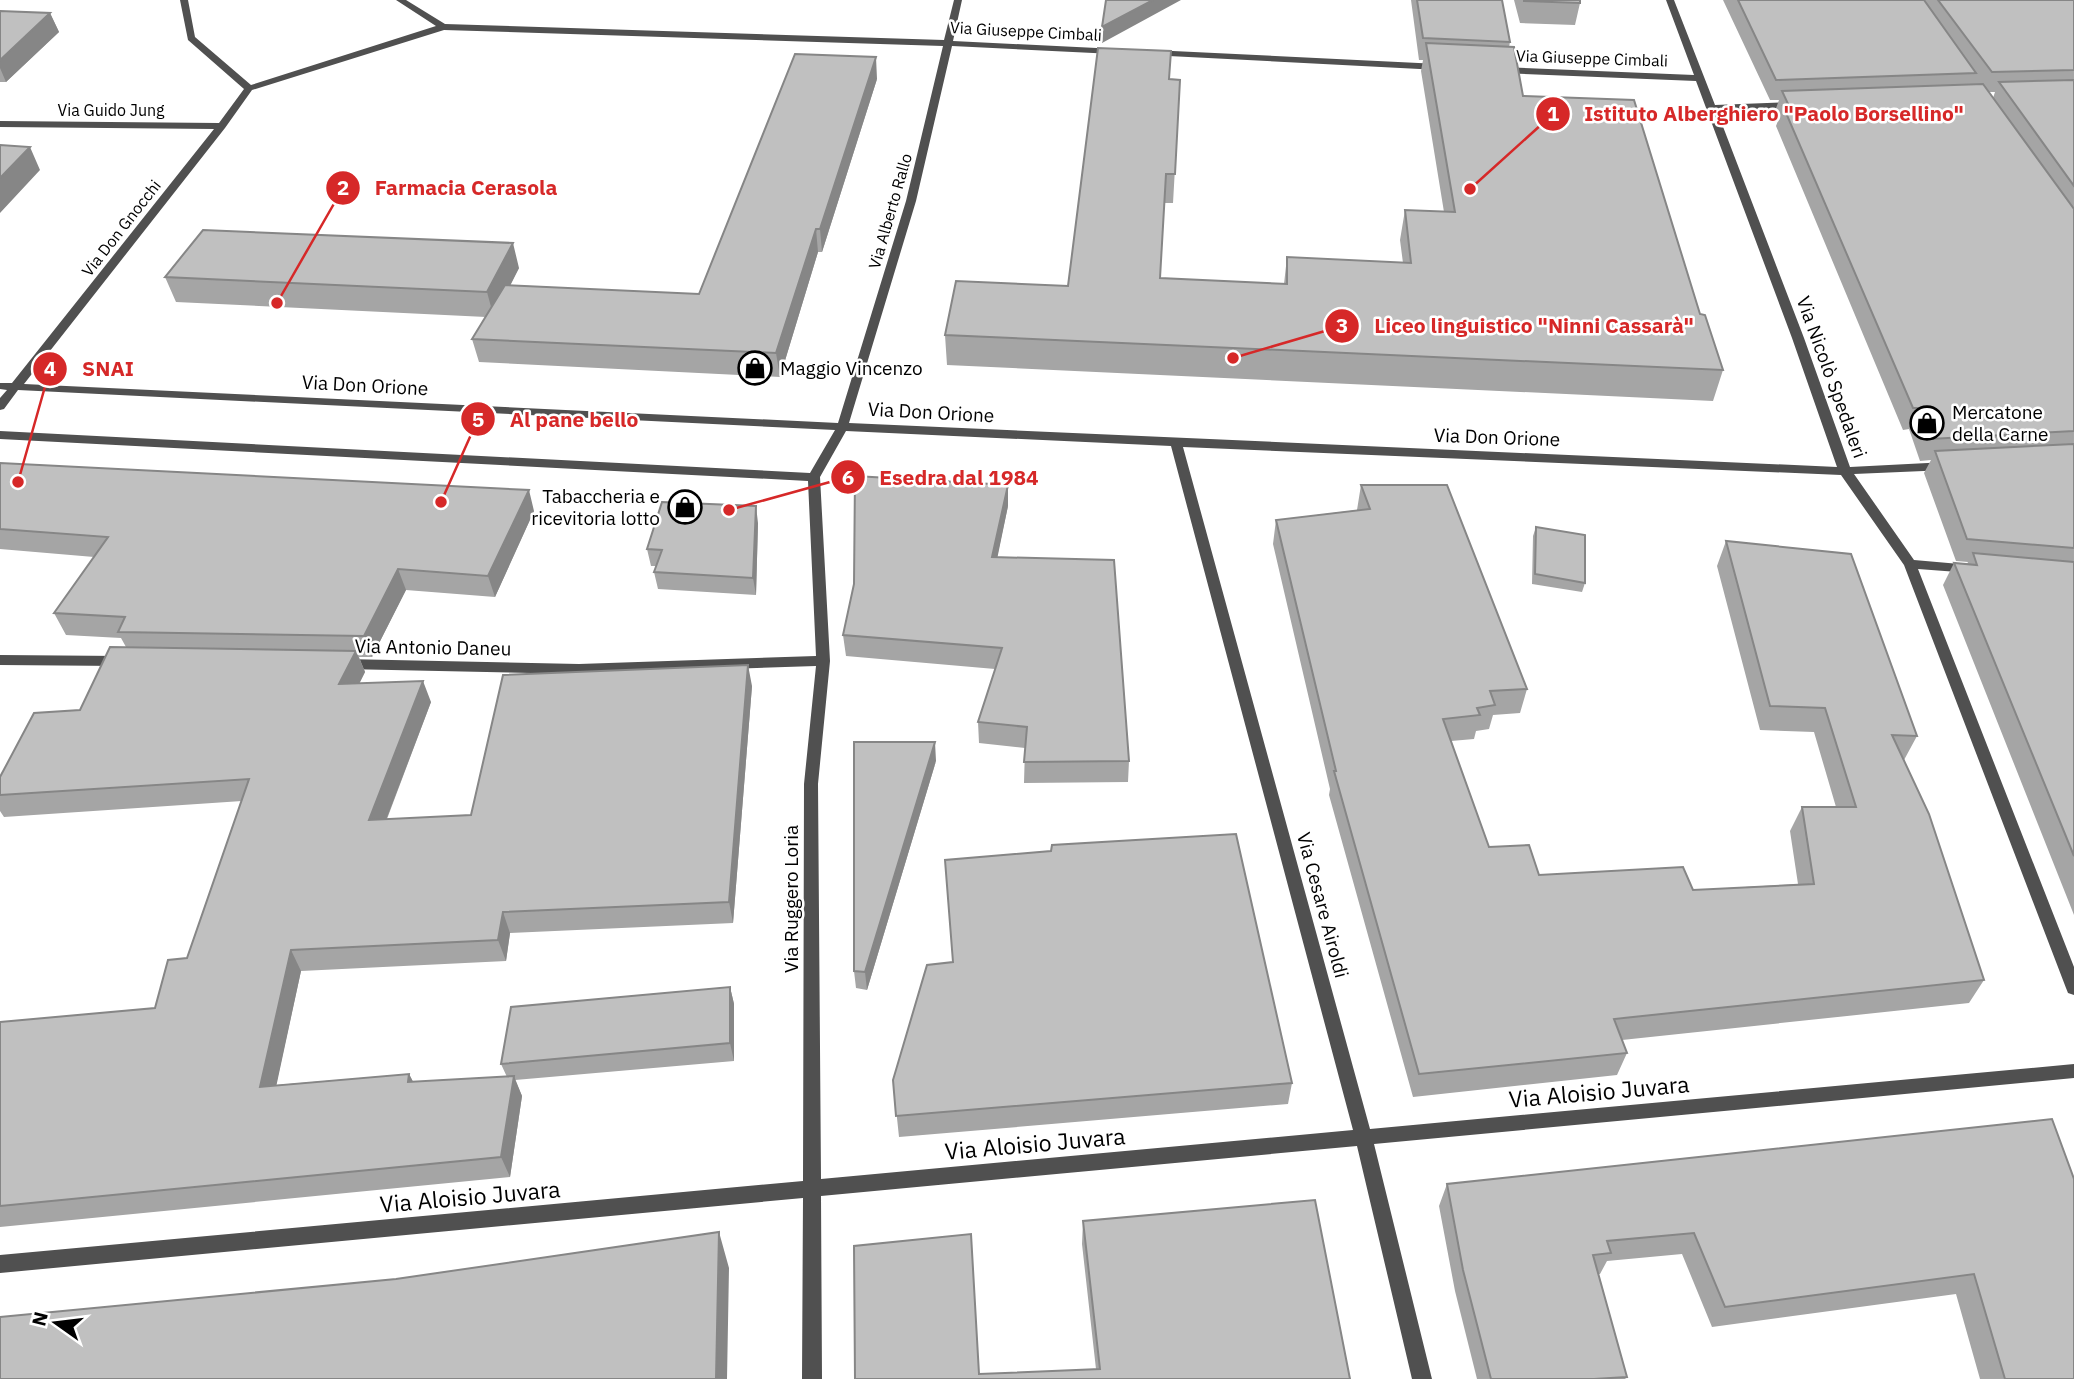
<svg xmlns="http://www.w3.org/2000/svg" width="2074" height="1379" font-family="'IBM Plex Sans',sans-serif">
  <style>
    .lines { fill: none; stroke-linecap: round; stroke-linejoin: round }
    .minor { fill: #505050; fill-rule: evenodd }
    .wall { fill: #a5a5a5; fill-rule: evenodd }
    .shaded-wall { fill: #868686 }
    .building { fill: #c0c0c0; stroke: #868686; stroke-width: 2 }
    .labels { text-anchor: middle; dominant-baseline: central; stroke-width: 5; stroke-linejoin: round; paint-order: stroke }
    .far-street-label { font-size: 16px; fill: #000; stroke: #fff }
    .poi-label { font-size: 19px; fill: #000; stroke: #fff; text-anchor: start }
    .street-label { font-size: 19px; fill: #000; stroke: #fff }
    .near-street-label { font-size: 23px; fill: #000; stroke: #fff }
    .leader { fill: none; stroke: #d62828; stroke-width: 2.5 }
    .callout-dot { fill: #d62828; stroke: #fff; stroke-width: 2.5 }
    .mark-label { font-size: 21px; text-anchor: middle; font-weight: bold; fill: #fff }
    .callout-label { font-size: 21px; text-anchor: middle; font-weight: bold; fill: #d62828; stroke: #fff; stroke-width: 5; stroke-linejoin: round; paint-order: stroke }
  </style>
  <rect width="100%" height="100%" fill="#fff"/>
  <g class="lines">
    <path class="minor" d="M180 0H188L195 37 251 85 436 26 396 0H406L445 24 944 40 954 0H962L953 41 1117 49V53L1114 54 952 46 916 201 849 423 1837 467 1792 338 1696 81 1502 73 1497 70 1502 67 1694 75 1666 0H1674L1715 105 1795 102 1800 105 1795 108 1717 111 1804 338 1850 467 1947 462 1953 466 1947 470 1854 474 1914 560 1971 565 1978 569 1971 573 1918 569 2074 967V995L2068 993 2066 988 1904 565 1841 475 1183 447 1370 1129 2074 1064V1078L1374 1144 1432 1379H1412L1357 1146 821 1196 822 1379H802L803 1198 0 1273V1255L803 1181 804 784 816 666 579 674 344 669 337 664 344 659 579 664 816 656 808 481 0 439V431L810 473 835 430 18 390 4 409 0 410V398L7 390 0 389V383H12L214 129 0 127V121L219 123 244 89 188 40ZM444 30 943 46 906 201 838 423 24 384 225 128 252 90ZM846 431 1171 446 1353 1130 821 1179 818 784 830 661 820 477Z
      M1152 50 1439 64 1444 67 1439 70 1149 55 1147 53Z
      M0 655 121 656 128 661 121 666 0 665Z"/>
  </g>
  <path class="wall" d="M1411 0H1502L1510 42 1509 47 1523 96 1700 314 1723 370 1713 401 947 365 945 335 1068 286 1169 79 1180 80 1173 203H1164L1160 278 1284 284 1287 257 1403 263 1400 240 1405 210 1444 212 1421 71 1423 60H1419Z
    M1514 0H1580V3L1575 25 1520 23Z
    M1723 0H2074V915L1943 585 1954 563 1967 564 1968 562 1956 561 1924 473 1931 460 1920 461 1909 429 1903 430 1776 126 1779 118 1775 111 1779 100H1770ZM1989 92H1995L1993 98Z
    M0 11 50 13 59 32 6 82H0Z
    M877 79 822 252H818L780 377 479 362 472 339 486 317 176 302 165 277 519 268 510 285 699 294Z
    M0 463 534 511 495 597 406 590 372 657H359L365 672 359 684 431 702 387 819 471 815 752 686 733 923 510 933 506 961 301 971 276 1085 409 1074 413 1082 507 1077 501 1064 730 987 734 1004V1061L515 1080 522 1096 510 1177 0 1227V1022L155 1008 187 958 242 801 4 817 0 811V777L80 710 126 647 121 638 66 635 54 613 94 557 0 549Z
    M1361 485 1527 689 1520 713 1493 715 1489 729 1476 731 1474 739 1451 741 1489 847 1539 875 1693 890 1798 884 1790 831 1802 807H1836L1814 732 1760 730 1717 566 1726 541 1917 736 1904 760 1984 980 1969 1003 1622 1040 1627 1053 1617 1075 1413 1097 1329 795 1330 789 1273 544 1276 520 1357 510Z
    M1008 506 997 557 1129 761 1128 782 1024 783 1025 748 979 743 978 722 995 669 846 656 843 635Z
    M758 523 756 595 658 589 654 572 656 566H651L647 549Z
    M1536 527 1585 583 1582 592 1532 584 1533 536Z
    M936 761 867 990 856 988 854 971Z
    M893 1080 1292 1083 1288 1104 899 1137Z
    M2052 1119 2074 1379H1980L1956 1294 1712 1327 1682 1254 1607 1261 1600 1274H1598L1627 1377 1625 1379H1477L1455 1291 1439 1206 1447 1184Z
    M1083 1221 1350 1379 1096 1369 1082 1244Z"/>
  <path class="shaded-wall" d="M1153 0H1181L1102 43V27Z
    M50 13 59 32 6 82 0 68V60Z
    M876 57 877 79 822 252 820 229Z
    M30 147 40 170 0 213V178Z
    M816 229 818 252 780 377 776 353Z
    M513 243 519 268 494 318 487 292Z
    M1008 485V506L993 579 992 557Z
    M529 490 534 511 495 597 488 576Z
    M756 506 758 523 756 595 753 578Z
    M398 569 406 590 372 657 364 636Z
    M356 651 365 672 348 706 339 684Z
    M748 665 752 686 733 923 729 902Z
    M423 681 431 702 378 841 369 820Z
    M935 742 936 761 867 990 865 972Z
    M503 912 510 933 506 961 498 940Z
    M291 950 301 971 272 1106 260 1087Z
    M730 987 734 1004V1061L730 1043Z
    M409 1074 419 1093 408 1082Z
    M514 1076 522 1096 510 1177 501 1157Z
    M719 1232 729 1268 727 1379H716Z"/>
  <path class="building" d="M1106 0H1153L1102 27Z
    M1417 0H1502L1510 42 1423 38Z
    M1524 0H1580V3L1524 1Z
    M1738 0H1924L1976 73 1776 80Z
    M1938 0H2074V70L1992 72Z
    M0 11 50 13 0 60Z
    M1426 43 1514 47 1523 96 1634 100 1700 314 1705 315 1723 370 945 335 956 281 1068 286 1098 48 1171 51 1169 79 1180 80 1175 174H1166L1160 278 1287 284V257L1411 263 1405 210 1455 212Z
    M795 54 876 57 820 229H816L776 353 472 339 505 285 699 294Z
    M2074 80V186L1999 82Z
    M1983 84 2074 209V431L1930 439 1918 408H1913L1783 106H1789L1782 91Z
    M0 145 30 147 0 178Z
    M203 230 513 243 487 292 165 277Z
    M2074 444V548L1967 539 1935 451Z
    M0 463 529 490 488 576 398 569 364 636 118 632 125 617 54 613 108 537 0 529Z
    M855 476 1008 485 992 557 1114 560 1129 761 1024 762 1027 727 978 722 1002 648 843 635 854 584Z
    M1361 485H1447L1527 689 1490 691 1495 705 1477 708 1480 715 1443 719 1489 847 1529 845 1539 875 1683 867 1693 890 1814 884 1802 807H1856L1825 708 1770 706 1726 541 1851 554 1917 736 1892 735 1929 814 1984 980 1614 1019 1627 1053 1419 1074 1334 771H1336L1276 520 1370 509Z
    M662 502 756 506 753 578 654 572 662 550 647 549Z
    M1536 527 1585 535V583L1535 574Z
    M1973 553 2074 562V856L1954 563 1977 565Z
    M110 647 356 651 339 684 423 681 369 820 471 815 503 675 748 665 729 902 503 912 498 940 291 950 260 1087 409 1074 408 1082 514 1076 501 1157 0 1206V1022L155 1008 168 960 187 958 249 779 0 795V777L34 713 80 710Z
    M854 742H935L865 972 854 971Z
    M1236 834 1292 1083 896 1116 893 1080 927 965 953 962 945 860 1051 851 1052 845Z
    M730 987V1043L501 1064 511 1007Z
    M2052 1119 2074 1179V1379H2005L1974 1274 1725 1307 1694 1233 1607 1241 1611 1253 1593 1255 1627 1377 1594 1379H1491L1463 1270 1447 1184Z
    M1315 1200 1350 1379H855L854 1246 971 1234 979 1374 1100 1369 1083 1221Z
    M719 1232 716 1379H0V1317L396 1279Z"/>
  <defs>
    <symbol id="shop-ring" viewBox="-11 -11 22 22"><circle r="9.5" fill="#fff" stroke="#000" stroke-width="1.5"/><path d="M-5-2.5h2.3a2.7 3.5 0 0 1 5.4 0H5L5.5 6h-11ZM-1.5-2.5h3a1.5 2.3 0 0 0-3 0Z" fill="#000"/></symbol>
  </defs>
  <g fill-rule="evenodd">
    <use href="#shop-ring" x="736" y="349" width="38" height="38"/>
    <use href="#shop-ring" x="1908" y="404" width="38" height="38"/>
    <use href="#shop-ring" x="666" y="488" width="38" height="38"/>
  </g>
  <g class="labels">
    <g class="far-street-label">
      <text transform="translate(1026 31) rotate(3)">Via Giuseppe Cimbali</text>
      <text transform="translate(1592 58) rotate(2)">Via Giuseppe Cimbali</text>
      <text x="111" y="110">Via Guido Jung</text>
      <text transform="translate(890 211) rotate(-74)">Via Alberto Rallo</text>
      <text transform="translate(121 228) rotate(-52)">Via Don Gnocchi</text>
    </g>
    <g class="poi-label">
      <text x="780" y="368">Maggio Vincenzo</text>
      <text x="1952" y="412">Mercatone<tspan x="1952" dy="22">della Carne</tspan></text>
      <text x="660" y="496" text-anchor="end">Tabaccheria e<tspan x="660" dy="22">ricevitoria lotto</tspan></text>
    </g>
    <g class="street-label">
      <text transform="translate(1832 377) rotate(70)">Via Nicolò Spedaleri</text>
      <text transform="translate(365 385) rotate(3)">Via Don Orione</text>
      <text transform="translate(931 412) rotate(3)">Via Don Orione</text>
      <text transform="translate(1497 437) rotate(2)">Via Don Orione</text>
      <text transform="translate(433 647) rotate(1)">Via Antonio Daneu</text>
      <text transform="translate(791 899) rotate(-90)">Via Ruggero Loria</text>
      <text transform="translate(1323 905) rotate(75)">Via Cesare Airoldi</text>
    </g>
    <g class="near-street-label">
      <text transform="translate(1599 1091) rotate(-5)">Via Aloisio Juvara</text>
      <text transform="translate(1035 1143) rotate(-5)">Via Aloisio Juvara</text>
      <text transform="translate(470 1196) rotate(-5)">Via Aloisio Juvara</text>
    </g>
  </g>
  <path class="leader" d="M1470 189L1553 114M277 303L343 188M1233 358L1342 326M18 482L50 369M441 502L478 419M729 510L848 477"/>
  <g class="callout-dot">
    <circle cx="1470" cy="189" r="7"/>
    <circle cx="277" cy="303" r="7"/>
    <circle cx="1233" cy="358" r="7"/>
    <circle cx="18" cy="482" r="7"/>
    <circle cx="441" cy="502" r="7"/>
    <circle cx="729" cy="510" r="7"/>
    <circle cx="1553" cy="114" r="18"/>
    <circle cx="343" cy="188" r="18"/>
    <circle cx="1342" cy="326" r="18"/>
    <circle cx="50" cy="369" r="18"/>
    <circle cx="478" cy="419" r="18"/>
    <circle cx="848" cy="477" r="18"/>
  </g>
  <g class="mark-label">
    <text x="1553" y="121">1</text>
    <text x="343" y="195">2</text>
    <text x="1342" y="333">3</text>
    <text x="50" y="376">4</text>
    <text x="478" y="427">5</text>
    <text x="848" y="485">6</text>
  </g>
  <g class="callout-label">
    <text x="1774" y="121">Istituto Alberghiero "Paolo Borsellino"</text>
    <text x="466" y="195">Farmacia Cerasola</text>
    <text x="1534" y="333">Liceo linguistico "Ninni Cassarà"</text>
    <text x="108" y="376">SNAI</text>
    <text x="574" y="427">Al pane bello</text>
    <text x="959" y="485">Esedra dal 1984</text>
  </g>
  <g transform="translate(56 1323) rotate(284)" stroke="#ffffff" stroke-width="5" paint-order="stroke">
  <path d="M0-5L12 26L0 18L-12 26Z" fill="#000000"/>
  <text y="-10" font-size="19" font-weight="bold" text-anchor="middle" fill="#000000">N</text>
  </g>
</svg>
